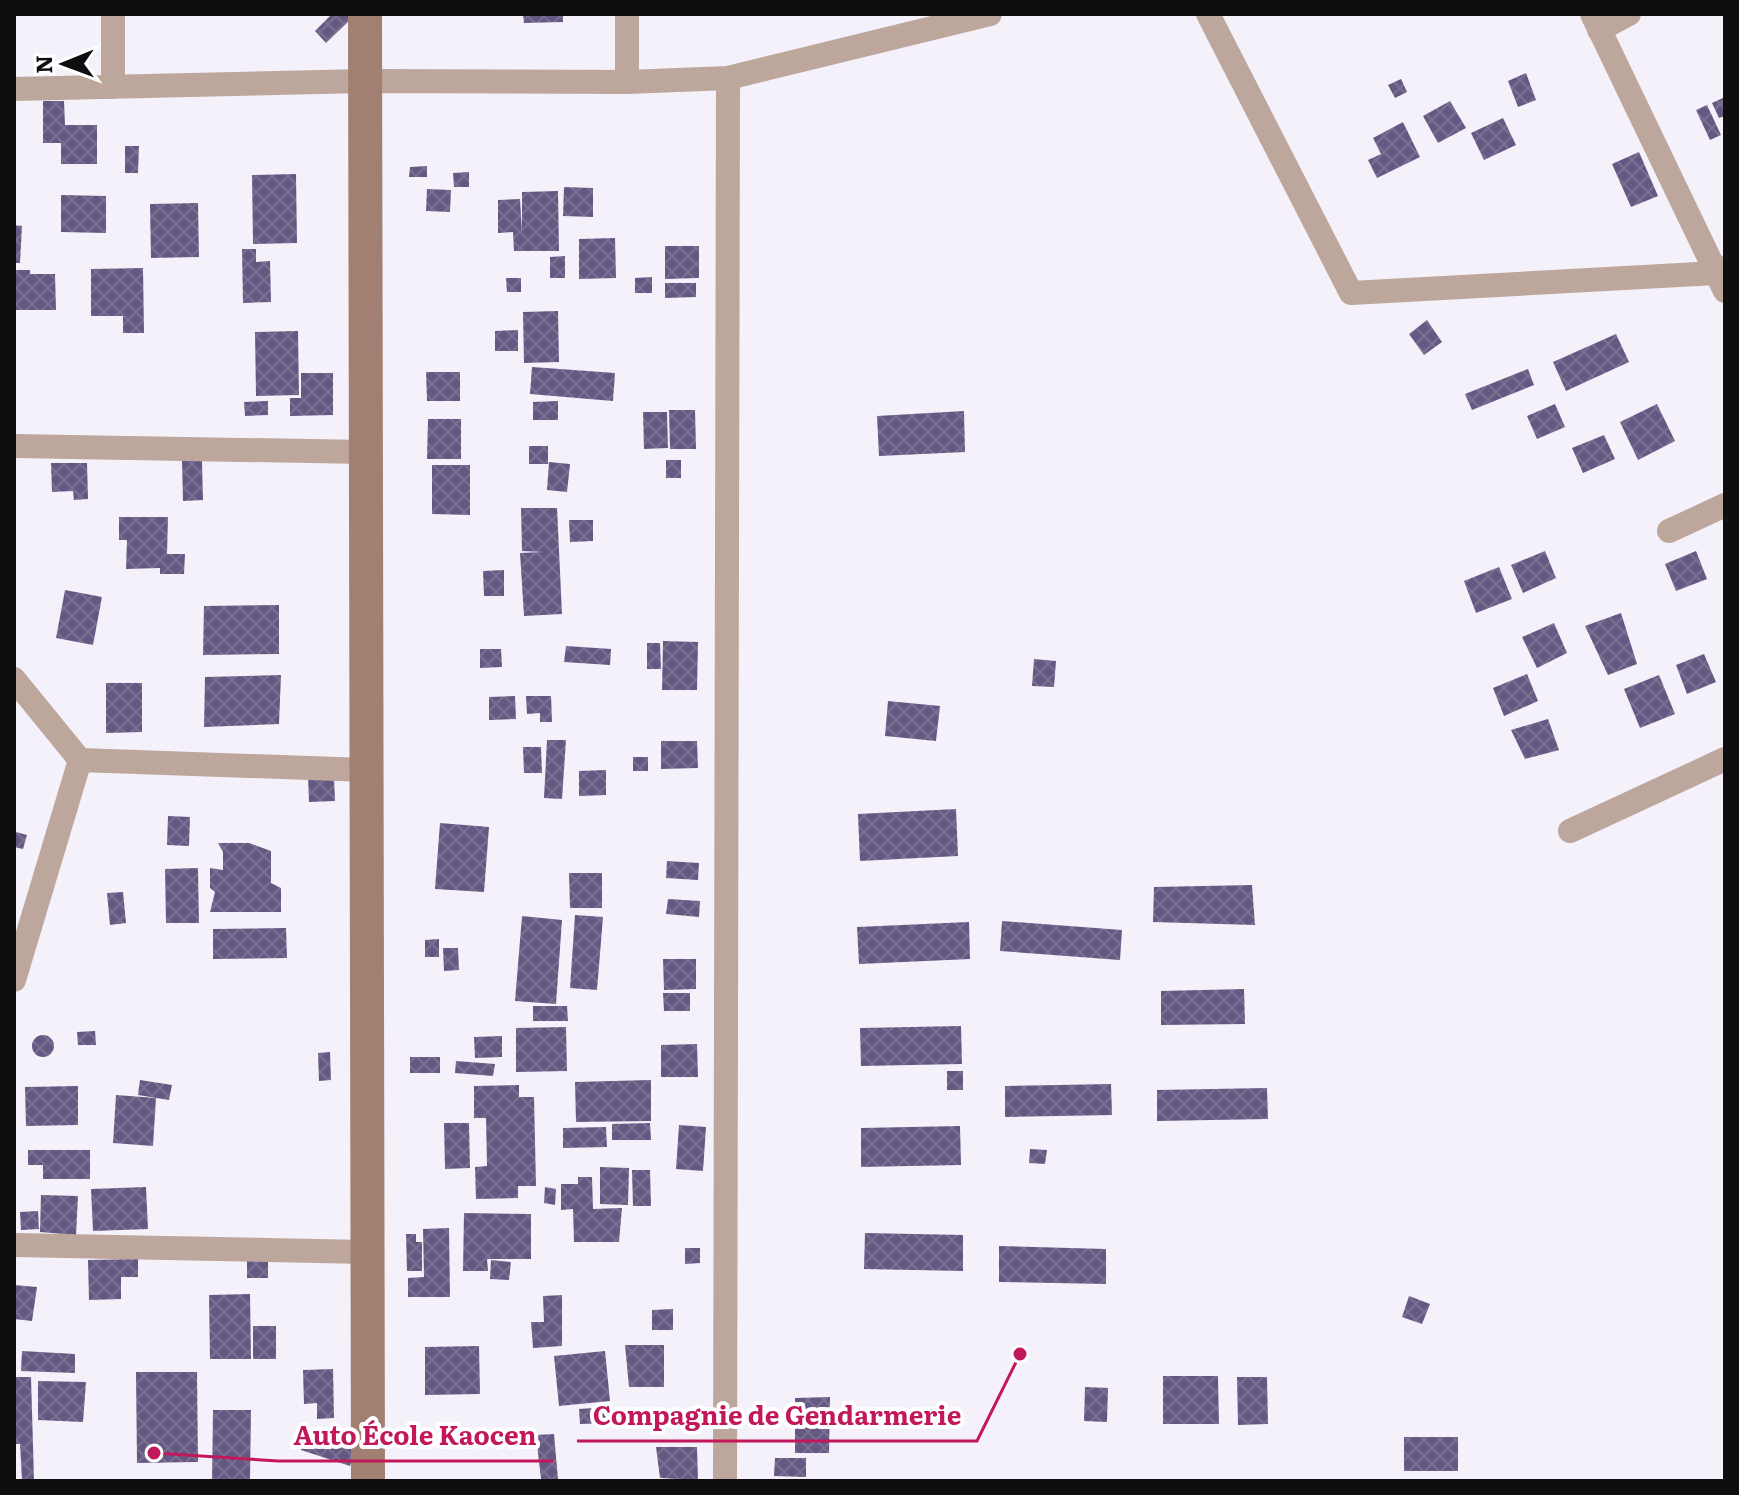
<svg xmlns="http://www.w3.org/2000/svg" width="1739" height="1495" font-family="Literata,serif">
  <style>
    .building { fill: url(#building-cross-hatch) }
    .lines { fill: none; stroke-linecap: round; stroke-linejoin: round }
    .street { stroke: #bda69b; stroke-width: 24 }
    .secondary { stroke: #a18071; stroke-width: 34 }
    .leader { fill: none; stroke: #c2185b; stroke-width: 3 }
    .callout-dot { fill: #c2185b; stroke: #fff; stroke-width: 3 }
    .callout-label { font-size: 26px; text-anchor: middle; font-weight: bold; fill: #c2185b; stroke: #fff; stroke-width: 8; stroke-linejoin: round; paint-order: stroke }
  </style>
  <defs>
    <pattern id="building-cross-hatch" width="8" height="8" patternUnits="userSpaceOnUse" patternTransform="scale(2)"><rect width="8" height="8" fill="#655984"/><path d="M0 0l8 8M0 8l8-8" fill="none" stroke="#7a7091"/></pattern>
  </defs>
  <rect width="100%" height="100%" fill="#f4f1fa"/>
  <path class="building" d="M332 14H348L350 20 326 43 315 31Z
    M523 14H563V22L524 23Z
    M1526 73 1536 100 1518 107 1508 81Z
    M1401 79 1407 92 1395 98 1388 85Z
    M1725 97V116L1719 118 1712 103Z
    M43 101H64L65 125H97V164H61V143H43Z
    M1450 101 1466 128 1438 143 1423 116Z
    M1707 105 1721 135 1710 140 1696 110Z
    M1503 118 1516 145 1484 160 1471 133Z
    M1403 122 1420 157 1377 178 1368 160 1381 154 1373 138Z
    M125 146H139L138 173H125Z
    M1639 152 1658 196 1631 207 1612 164Z
    M427 166V177H409L410 167Z
    M469 172V187H454L453 173Z
    M296 174 297 243 253 244 252 175Z
    M564 187 593 188V217L563 216Z
    M427 189 451 190 450 212 426 211Z
    M558 191 559 251H514L513 232 498 233V200L520 199 522 233V192Z
    M61 195 106 196V233L61 232Z
    M198 203 199 257 151 258 150 204Z
    M14 225 22 226 20 263H14Z
    M615 238 616 278 579 279V239Z
    M665 246H699V278L665 279Z
    M242 249H256V262L270 261 271 302 243 303Z
    M565 256V278H550V257Z
    M143 268 144 333H123V316H91V269Z
    M14 270H30V274H55L56 310H14Z
    M652 277V293H635V278Z
    M506 278H521V292H507Z
    M665 283H696V297L665 298Z
    M558 311 559 362 524 363 523 312Z
    M1427 320 1442 342 1424 355 1409 334Z
    M518 330V351H495V331Z
    M298 331 299 395 256 396 255 332Z
    M1616 334 1629 362 1566 391 1553 362Z
    M532 367 615 373 613 401 530 394Z
    M1528 369 1534 385 1472 410 1465 394Z
    M426 372H460V401H427Z
    M301 373H333V415L290 416V398H301Z
    M268 401V415L245 416 244 402Z
    M558 401V420H533V402Z
    M1555 404 1565 427 1537 439 1527 416Z
    M1657 404 1675 441 1638 460 1620 422Z
    M669 410H695L696 449H670Z
    M964 411 965 452 879 456 877 416Z
    M643 412H667L668 448 644 449Z
    M428 419H461V459H427Z
    M1604 435 1615 459 1583 473 1572 448Z
    M529 446H548V464H529Z
    M666 460H681V478H666Z
    M182 461H202L203 500 183 501Z
    M549 462 570 464 567 492 547 490Z
    M51 463H87L88 499 74 500 73 491 52 492Z
    M432 465H470V515L432 514Z
    M521 508H557L562 614 524 616 520 553 543 552 522 551Z
    M119 517H168L167 554H185L184 574H160V568L126 569 127 540H119Z
    M569 520H593V541L570 542Z
    M1545 551 1556 578 1523 593 1511 565Z
    M1696 551 1707 579 1676 591 1665 564Z
    M1499 567 1512 599 1476 613 1464 581Z
    M504 570V596H484L483 571Z
    M65 590 102 597 93 645 56 638Z
    M279 605V654L203 655 204 606Z
    M1621 613 1637 664 1608 675 1585 626Z
    M1554 623 1567 653 1537 668 1522 637Z
    M663 641 698 642 697 690H662Z
    M647 643H660L661 669H647Z
    M566 646 611 649 610 665 564 662Z
    M480 649H501L502 667 480 668Z
    M1704 654 1716 682 1687 694 1676 665Z
    M1034 659 1056 661 1054 687 1032 686Z
    M1527 674 1538 701 1504 716 1493 688Z
    M281 675 279 724 204 727 205 677Z
    M1659 675 1675 714 1640 728 1624 689Z
    M106 683H142V732L106 733Z
    M515 696 516 719 489 720V697Z
    M526 696H551L552 722H540V713L527 714Z
    M888 701 940 706 936 741 885 736Z
    M1548 719 1559 750 1525 759 1511 730Z
    M547 740H566L562 799 544 798Z
    M661 741H697L698 768 661 769Z
    M523 747H541L542 773H524Z
    M633 757H648V771H633Z
    M606 770V795L579 796V771Z
    M308 777H334L335 801 309 802Z
    M956 809 958 856 860 861 858 814Z
    M168 816 190 817 189 846 167 845Z
    M440 823 489 827 484 892 435 889Z
    M16 832 27 835 23 849 14 847Z
    M218 843H249L271 851V883L281 888V912H210L215 892 210 888V868L223 870V852Z
    M667 861 699 863 698 880 666 878Z
    M198 868 199 923H166L165 869Z
    M569 873H602V908H570Z
    M1252 885 1255 925 1153 922 1154 887Z
    M123 892 126 923 110 925 107 893Z
    M668 899 700 901 699 917 666 914Z
    M575 915 603 917 597 990 570 988Z
    M522 916 562 920 556 1004 515 1001Z
    M1002 921 1122 930 1120 960 1000 951Z
    M969 922 970 959 859 964 857 927Z
    M286 928 287 958 213 959V929Z
    M439 939V957H425V940Z
    M443 948H458L459 970 444 971Z
    M663 959H696V989L664 990Z
    M1244 989 1245 1024 1161 1025V991Z
    M663 993H690V1011H664Z
    M533 1006H567L568 1021H533Z
    M961 1026 962 1064 861 1066 860 1028Z
    M566 1027 567 1071 516 1072V1028Z
    M95 1031 96 1045H78L77 1032Z
    M32 1046a11 11 0 1 1 22 0a11 11 0 1 1-22 0Z
    M502 1036V1057L475 1058 474 1037Z
    M697 1044 698 1077H661V1045Z
    M330 1052 331 1080 319 1081 318 1053Z
    M410 1057H440V1073H410Z
    M456 1061 495 1064 493 1076 455 1073Z
    M947 1071H963V1090H947Z
    M140 1080 172 1085 169 1100 138 1095Z
    M651 1080V1121L576 1122 575 1082Z
    M1111 1084 1112 1115 1005 1117V1086Z
    M519 1085V1097H534L536 1186H518V1198L476 1199 475 1167 487 1166 486 1118H474V1086Z
    M78 1086V1125L26 1126 25 1087Z
    M1267 1088 1268 1119 1157 1121V1090Z
    M116 1095 156 1098 153 1146 113 1143Z
    M444 1123H469L470 1168 445 1169Z
    M650 1123 651 1140H612V1124Z
    M679 1125 706 1127 703 1171 676 1169Z
    M960 1126 961 1165 861 1167V1128Z
    M606 1127 607 1147 563 1148V1128Z
    M1030 1149 1047 1150 1045 1164 1029 1163Z
    M28 1150H90V1179H43V1165H28Z
    M600 1167 629 1168 628 1205 600 1204Z
    M632 1170H650L651 1206H633Z
    M578 1177H592L593 1209 622 1208 619 1242H574L573 1209 561 1210V1184H578Z
    M146 1187 148 1229 93 1231 91 1189Z
    M545 1187 556 1189 555 1205 544 1203Z
    M41 1195 78 1196 76 1235 40 1232Z
    M38 1211 39 1229 21 1230 20 1212Z
    M464 1213 531 1214V1259H487L488 1271H463Z
    M449 1228 450 1297H408V1278L424 1277 423 1229Z
    M865 1233 963 1235V1271L864 1269Z
    M406 1234H416V1242H422V1271H407Z
    M999 1246 1106 1249V1284L999 1282Z
    M685 1248H700V1263L685 1264Z
    M268 1257V1278H247V1258Z
    M138 1259V1277H121V1299L89 1300 88 1260Z
    M491 1260 511 1262 509 1280 490 1279Z
    M14 1285 37 1287 32 1321 14 1319Z
    M250 1294 251 1359H210L209 1295Z
    M562 1295V1346L533 1348 531 1322H544L543 1296Z
    M1409 1296 1430 1304 1422 1324 1402 1317Z
    M673 1309V1330H652V1310Z
    M253 1326H276V1359H253Z
    M625 1345H664V1387H629Z
    M479 1346 480 1394 425 1395V1347Z
    M22 1351 75 1354V1373L21 1371Z
    M605 1351 610 1401 559 1406 554 1356Z
    M333 1369 334 1418 317 1419V1403L304 1404 303 1370Z
    M136 1372H197L198 1462 137 1463Z
    M1163 1376H1218L1219 1424H1163Z
    M14 1377H31L34 1480H22L20 1444H14Z
    M1237 1377H1267L1268 1424 1238 1425Z
    M38 1381 86 1382 83 1422 38 1420Z
    M1085 1387 1108 1388 1107 1422 1084 1421Z
    M830 1397 829 1453H795V1398Z
    M608 1407V1423L580 1424 579 1409Z
    M213 1410H251L250 1480H212Z
    M308 1427 357 1443 350 1466 301 1450Z
    M554 1434 558 1479H541L536 1435Z
    M1404 1437H1458V1471H1404Z
    M656 1447H697L698 1480 660 1478Z
    M775 1458H806V1477L774 1476Z"/>
  <g class="lines">
    <path class="street" d="M627 14V82
      M1208 14 1351 293 1716 273 1725 268
      M1592 14 1725 291
      M1599 30 1629 14
      M113 87V14
      M14 89 365 81 627 82 728 78 990 14
      M14 446 365 452
      M1669 531 1725 505
      M14 679 80 760
      M1570 831 1725 759
      M14 980 80 760 366 770
      M14 1245 367 1252
      M725 1481 728 78"/>
    <path class="secondary" d="M365 14 368 1481"/>
  </g>
  <path class="leader" d="M1020 1354L977 1441H577M154 1453L278 1461H553"/>
  <g class="callout-dot">
    <circle cx="1020" cy="1354" r="8"/>
    <circle cx="154" cy="1453" r="8"/>
  </g>
  <g class="callout-label">
    <text x="777" y="1425">Compagnie de Gendarmerie</text>
    <text x="415" y="1445">Auto École Kaocen</text>
  </g>
  <rect width="1739" height="1495" fill="none" stroke="#0e0d10" stroke-width="32"/>
  <g transform="translate(64 64) rotate(269)" stroke="#ffffff" stroke-width="6" paint-order="stroke">
  <path d="M0-6L14 30L0 20L-14 30Z" fill="#0e0d10"/>
  <text y="-12" font-size="22" font-weight="bold" text-anchor="middle" fill="#0e0d10">N</text>
  </g>
</svg>
